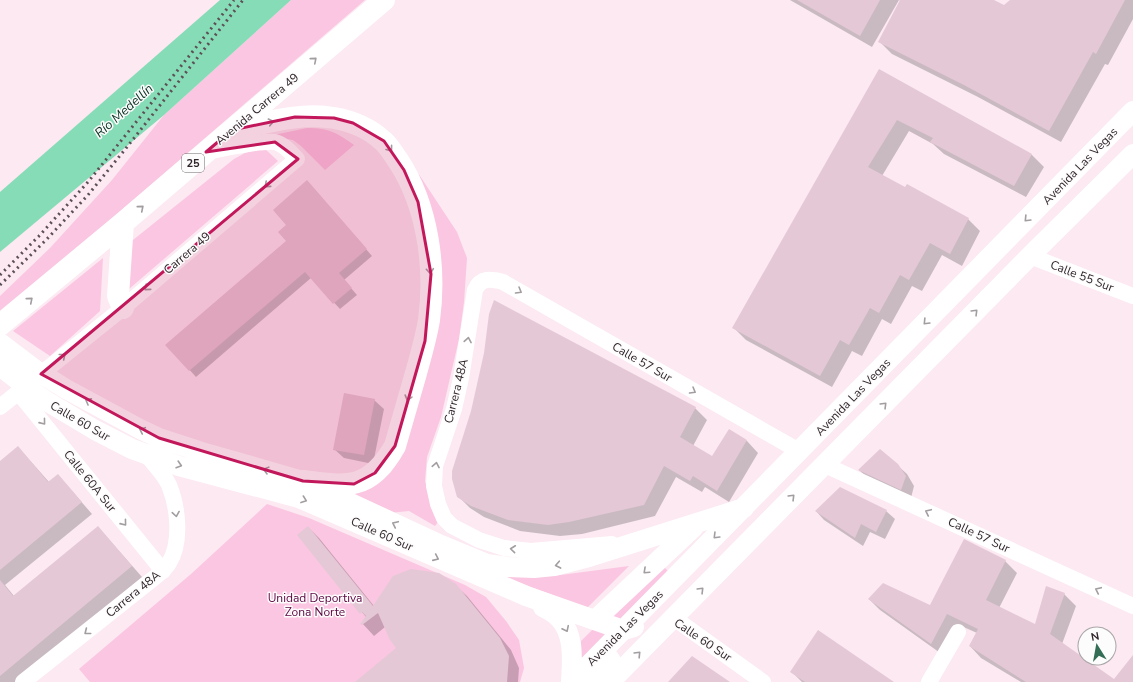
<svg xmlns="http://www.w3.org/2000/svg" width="1133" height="682" font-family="'Nunito Sans',sans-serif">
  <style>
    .green { fill: #fbc6e1 }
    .water { fill: #86dcb6 }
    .shadow { fill: #0003 }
    .building { fill: #e5c8d6 }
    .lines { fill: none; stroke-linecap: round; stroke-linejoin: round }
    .minor { stroke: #fff; stroke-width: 16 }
    .major { stroke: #fff; stroke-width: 20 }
    .highway { stroke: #fff; stroke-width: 22 }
    .rail { stroke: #5c4f56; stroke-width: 3; stroke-dasharray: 2 4; stroke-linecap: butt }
    .oneway { stroke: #a29da0 }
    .marked { fill: #c2185b; fill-opacity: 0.2; stroke: #c2185b; stroke-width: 3; stroke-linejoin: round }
    .labels { text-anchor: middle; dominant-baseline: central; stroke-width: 3; stroke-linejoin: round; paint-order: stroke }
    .shield { fill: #fcfcfc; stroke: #6d666a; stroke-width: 1 }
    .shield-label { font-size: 11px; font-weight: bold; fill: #30252b }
    .street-label { font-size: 12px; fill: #30252b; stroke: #fcfcfc }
    .park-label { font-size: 12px; fill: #5c0440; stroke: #fcfcfc }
    .water-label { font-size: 13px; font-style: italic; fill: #0a3223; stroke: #fcfcfc }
  </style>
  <rect width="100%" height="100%" fill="#fce9f2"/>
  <path class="green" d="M291 0H365L0 315V296L50 248 112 180 164 115Z
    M307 128C329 128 337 133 354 145L325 170 301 146 293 140 269 136Z
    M264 148 278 161 129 289 128 244 234 159 245 153Z
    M418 173 457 232 467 258 464 302 459 339 441 417 427 457 425 481 430 500 441 518 435 526 409 511 389 513 347 491 374 484 391 472 402 451 426 371 429 210Z
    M103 258 100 311 50 356 13 331Z
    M267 504 309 518 465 585 486 597 506 621 519 640 524 668 520 682H90L79 669 191 574Z
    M660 563 672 575 581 665V641Z
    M629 566 587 608 489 571 553 576Z"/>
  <path class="water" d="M220 0H291L164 115 0 252V192Z"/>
  <path class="shadow" d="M790 0H992L1004 6 1011 0H1133V19L1108 65 1105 64 1061 142 978 97 892 54 880 42 901 1 899 0 872 47Z
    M879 70 1032 155 1044 167 1026 197 944 154 933 144 909 131 882 176 968 219 980 231 962 266 942 255 922 291 912 286 891 324 882 319 862 356 852 351 832 387 746 340 734 328Z
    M313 188 372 256 344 280 357 295 340 309 311 278 196 377 167 345 287 241V225Z
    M374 400 384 409 373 464 344 458 334 449Z
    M695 408 707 420 693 446 713 457 729 430 747 441 758 453 729 502 705 487 702 492 676 477 655 516 582 534 560 536 520 531 484 517 470 508 458 496Z
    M18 447 49 482 58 475 92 514 5 585 14 596 98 527 142 577 16 682H0V462Z
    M897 465 907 474 914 486 911 498 868 478 859 470Z
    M816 511H886L895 519 885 539 870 532 863 546 824 520Z
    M308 527 319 538 374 606 455 585 467 596 511 650 519 668 518 682H415L385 627 374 636 362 623 366 617 298 535Z
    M1005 561 1017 573 999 608 1035 625 1064 594 1076 606 1062 644 1114 681 1133 657V682H1021L981 658 970 646 977 633 959 625 943 655 880 610 869 599 931 607Z
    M791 671 893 682H802Z"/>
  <path class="building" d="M797 0H880L860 36Z
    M900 0H994L1004 5 1010 0H1125L1096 54 1093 52 1049 131 964 85 878 42Z
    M879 69 1032 154 1014 186 930 142 933 138 897 120 868 167 905 187 907 184 969 218 950 254 930 243 909 280 900 275 879 313 870 308 849 345 840 340 820 376 732 328Z
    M307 180 367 249 339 273 352 288 333 304 305 272 189 371 165 345 286 241 278 232 286 225 273 210Z
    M494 300 696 407 680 437 712 456 729 429 747 440 717 491 693 476 690 481 664 466 644 505 569 522 548 525 508 520 471 506 457 497 452 479V471L471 411 484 353 489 314Z
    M344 393 375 399 364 455 333 450Z
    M18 446 48 482 58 474 82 502 0 570V461Z
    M880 449 898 464 906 476 901 490 858 470Z
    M840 487 887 510 876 532 861 524 855 538 815 511Z
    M98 526 132 566 0 676V580L13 596Z
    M308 526 373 606 393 576 411 569 439 573 456 584 500 638 509 656 507 682H355L396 648 390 640 378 613 362 625 360 624 366 616 362 612 360 614 297 535Z
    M964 539 1006 560 986 600 1035 624 1046 586 1065 593 1050 634 1114 679 1133 655V682H1026L969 646 978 629 947 614 931 644 868 599 883 583 930 605Z
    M818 630 894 682H805L790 672Z
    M692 656 730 682H668Z"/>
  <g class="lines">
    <path class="minor" d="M1030 256 1133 296
      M18 392 163 571
      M0 407 123 308 297 159C291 153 284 144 275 142 260 140 223 149 206 152
      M825 465 1133 606
      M612 544 531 551 504 548 479 540 452 526 444 518 438 504 434 486 435 466 454 409 461 378 475 290C481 277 491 279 503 282L799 451
      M674 618 763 682
      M23 682 154 578C159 574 166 569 169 563 182 542 178 507 169 485 164 474 154 465 147 455
      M929 682 958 632"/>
    <path class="major" d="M0 343 37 371 66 389 140 429 159 438 202 452 303 481 441 545 487 564 508 567 534 568 554 566 589 557 744 508
      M0 366 33 392 48 402 95 430 132 449 179 466 299 498 526 596 623 630 634 627
      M543 607C549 610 556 614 560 619 575 636 572 661 571 682
      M595 620 694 527
      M572 682 1133 111
      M595 682 610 664 611 661 609 658
      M610 682 1030 256 1133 154"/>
    <path class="highway" d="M232 130C265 123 300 112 334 118 352 121 369 128 383 141 389 146 394 155 399 162 428 207 436 268 429 320 426 338 421 355 416 373 409 397 402 421 395 446 370 490 348 487 303 481
      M123 308 118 296 123 223
      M0 325 123 223 384 0"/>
    <path class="rail" d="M0 275 39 236 88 182 234 0
      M0 285 47 239 88 195 127 147 243 0"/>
  </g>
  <defs><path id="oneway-chevron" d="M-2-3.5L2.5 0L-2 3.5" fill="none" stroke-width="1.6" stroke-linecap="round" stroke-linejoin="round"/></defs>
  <g class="oneway">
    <use href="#oneway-chevron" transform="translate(314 60) rotate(-41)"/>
    <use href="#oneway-chevron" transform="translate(271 122) rotate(-12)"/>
    <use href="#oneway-chevron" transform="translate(390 149) rotate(53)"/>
    <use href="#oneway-chevron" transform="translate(267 185) rotate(139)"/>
    <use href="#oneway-chevron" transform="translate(141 208) rotate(-40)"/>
    <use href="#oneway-chevron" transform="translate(1027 219) rotate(134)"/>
    <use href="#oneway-chevron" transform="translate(430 271) rotate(85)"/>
    <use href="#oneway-chevron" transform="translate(147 288) rotate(139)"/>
    <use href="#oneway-chevron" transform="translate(519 291) rotate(30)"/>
    <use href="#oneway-chevron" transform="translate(30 300) rotate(-40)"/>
    <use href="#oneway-chevron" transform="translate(975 312) rotate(-45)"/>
    <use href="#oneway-chevron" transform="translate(926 322) rotate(134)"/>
    <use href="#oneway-chevron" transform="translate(468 340) rotate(-80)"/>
    <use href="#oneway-chevron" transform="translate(63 356) rotate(-39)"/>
    <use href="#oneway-chevron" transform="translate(693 391) rotate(30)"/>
    <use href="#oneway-chevron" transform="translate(408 398) rotate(106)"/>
    <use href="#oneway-chevron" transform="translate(88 401) rotate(-151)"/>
    <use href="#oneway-chevron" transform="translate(884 405) rotate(-45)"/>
    <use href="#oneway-chevron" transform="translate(43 422) rotate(51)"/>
    <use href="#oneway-chevron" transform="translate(142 430) rotate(-155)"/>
    <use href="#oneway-chevron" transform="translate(179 465) rotate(17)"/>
    <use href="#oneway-chevron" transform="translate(436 465) rotate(-79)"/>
    <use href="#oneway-chevron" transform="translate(266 470) rotate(-165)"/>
    <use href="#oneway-chevron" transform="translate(792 497) rotate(-45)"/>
    <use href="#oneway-chevron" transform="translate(304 500) rotate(20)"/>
    <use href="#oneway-chevron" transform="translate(928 512) rotate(-155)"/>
    <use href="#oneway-chevron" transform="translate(176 514) rotate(81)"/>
    <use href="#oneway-chevron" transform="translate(124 523) rotate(51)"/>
    <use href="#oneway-chevron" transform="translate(395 524) rotate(-155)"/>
    <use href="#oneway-chevron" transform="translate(716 536) rotate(135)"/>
    <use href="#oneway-chevron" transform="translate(513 549) rotate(-174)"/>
    <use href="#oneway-chevron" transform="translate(436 558) rotate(24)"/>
    <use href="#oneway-chevron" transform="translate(558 565) rotate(169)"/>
    <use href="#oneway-chevron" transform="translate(646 571) rotate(137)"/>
    <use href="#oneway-chevron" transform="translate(701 590) rotate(-45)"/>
    <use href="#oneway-chevron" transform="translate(1098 590) rotate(-155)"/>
    <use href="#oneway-chevron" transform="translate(566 629) rotate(64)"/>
    <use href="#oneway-chevron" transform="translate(87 632) rotate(142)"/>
    <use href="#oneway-chevron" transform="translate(638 654) rotate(-46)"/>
  </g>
  <path class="marked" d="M295 117 334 118 353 123 384 141 404 170 418 202 431 274 425 341 395 446 375 473 354 484 303 481 159 438 41 374 298 159 275 142 206 152 232 130Z"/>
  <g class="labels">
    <rect class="shield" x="182" y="154" width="22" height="18" rx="3"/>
    <g class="shield-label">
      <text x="193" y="163">25</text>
    </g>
    <g class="street-label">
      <text transform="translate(257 109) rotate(-40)">Avenida Carrera 49</text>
      <text transform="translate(1080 166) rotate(-46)">Avenida Las Vegas</text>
      <text transform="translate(187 253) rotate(-41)">Carrera 49</text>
      <text transform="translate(1082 276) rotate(21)">Calle 55 Sur</text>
      <text transform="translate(642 362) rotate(30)">Calle 57 Sur</text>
      <text transform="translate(456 391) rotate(-76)">Carrera 48A</text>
      <text transform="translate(853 397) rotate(-46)">Avenida Las Vegas</text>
      <text transform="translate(80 421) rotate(30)">Calle 60 Sur</text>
      <text transform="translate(90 481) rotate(51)">Calle 60A Sur</text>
      <text transform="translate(382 534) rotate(24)">Calle 60 Sur</text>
      <text transform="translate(979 535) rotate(25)">Calle 57 Sur</text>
      <text transform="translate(133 594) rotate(-39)">Carrera 48A</text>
      <text transform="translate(625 628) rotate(-45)">Avenida Las Vegas</text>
      <text transform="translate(703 640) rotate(34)">Calle 60 Sur</text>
    </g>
    <g class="park-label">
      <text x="315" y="598">Unidad Deportiva<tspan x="315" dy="14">Zona Norte</tspan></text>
    </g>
    <g class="water-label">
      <text transform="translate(124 111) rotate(-42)">Río Medellín</text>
    </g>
  </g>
  <g transform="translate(1097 646) rotate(349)"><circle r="19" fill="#fcfcfc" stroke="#aaa6a8"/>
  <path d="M0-3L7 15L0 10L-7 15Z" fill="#346d56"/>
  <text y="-6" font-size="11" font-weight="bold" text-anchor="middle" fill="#30252b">N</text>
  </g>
</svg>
